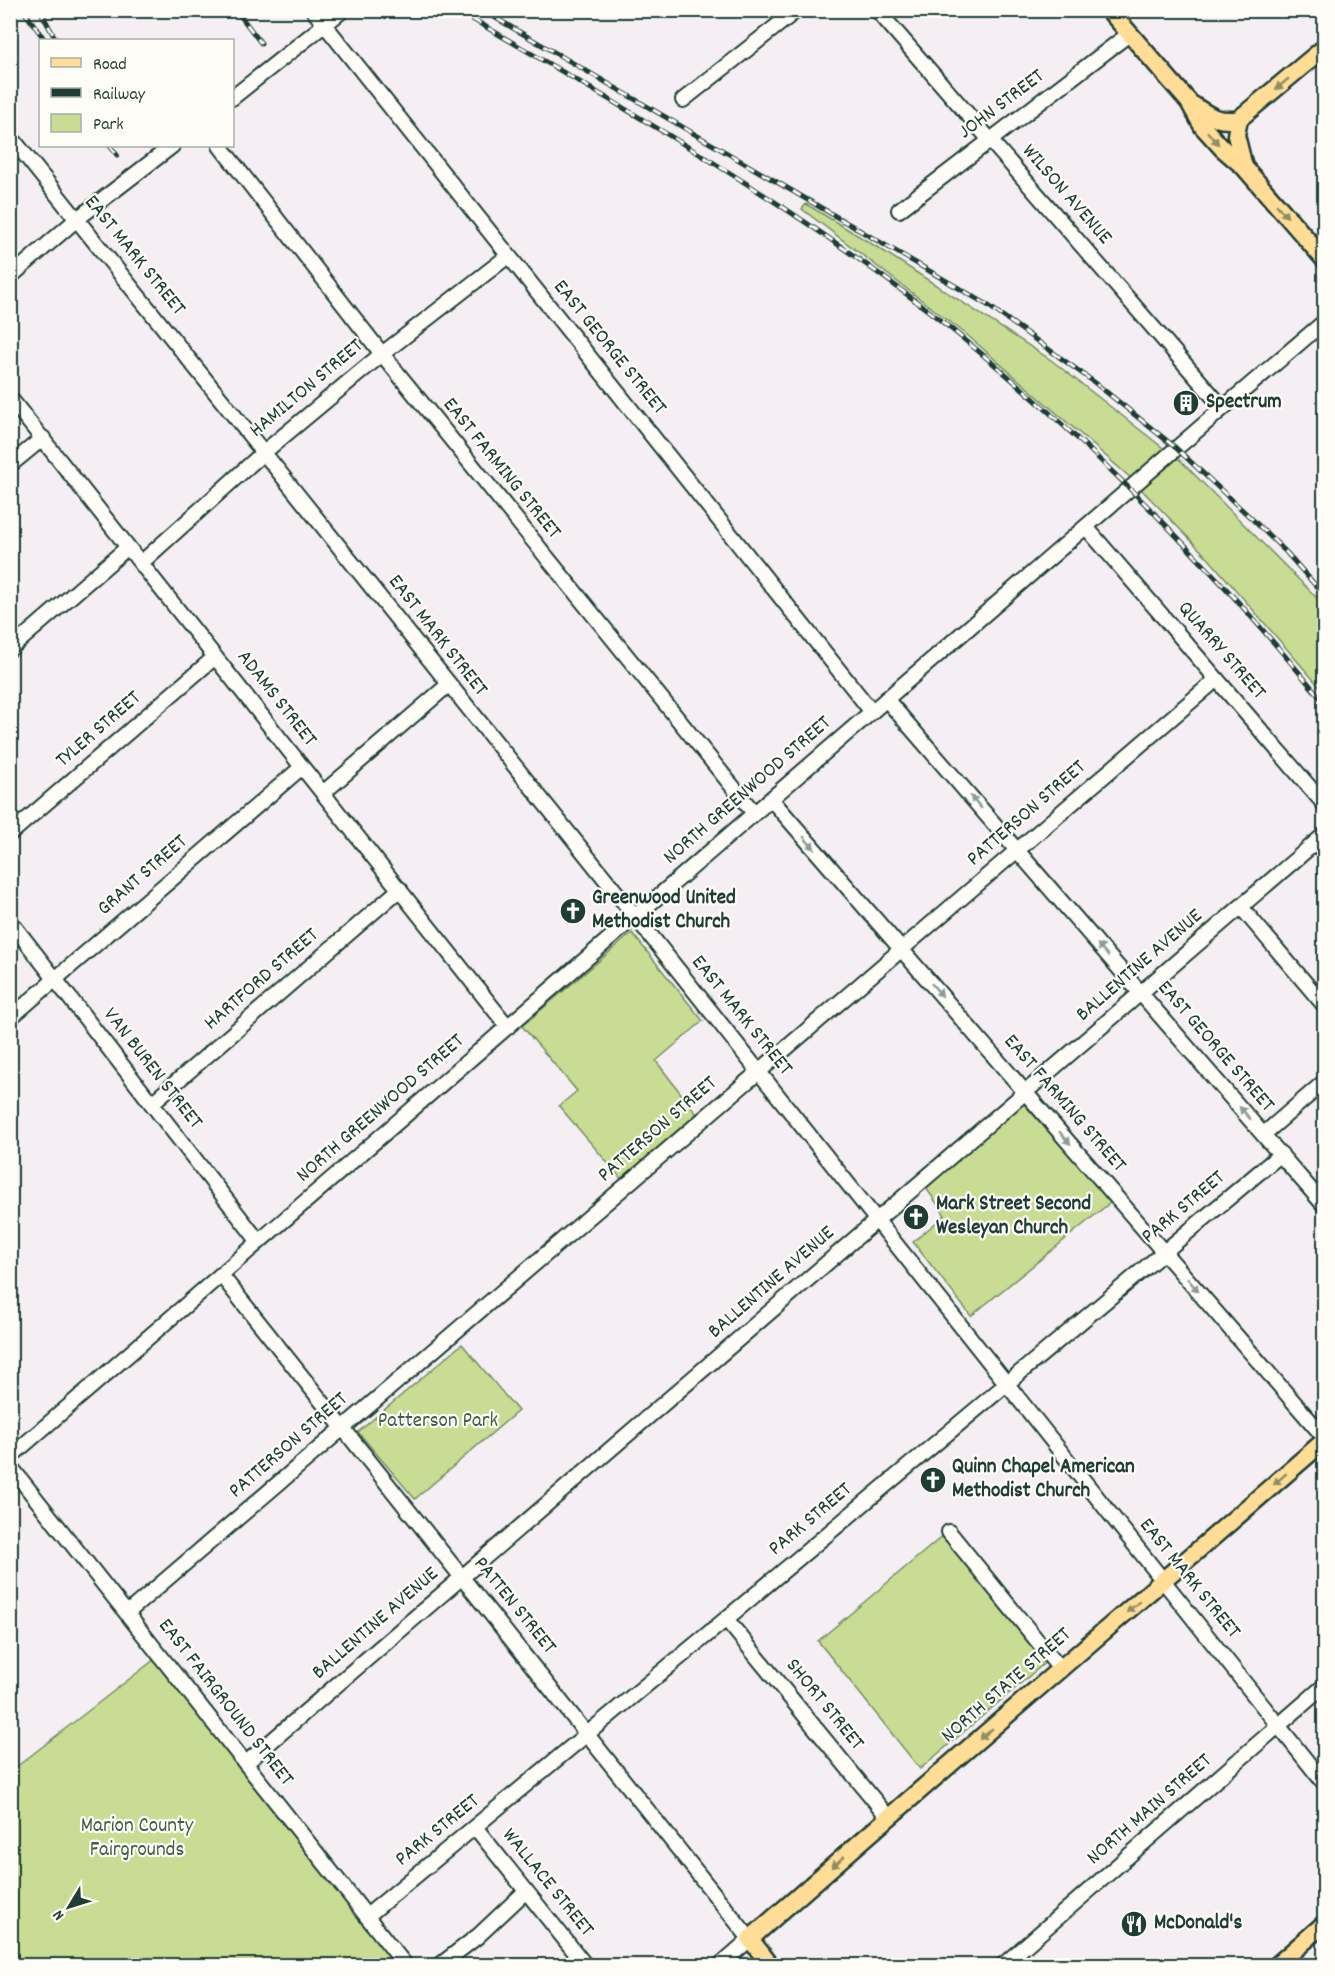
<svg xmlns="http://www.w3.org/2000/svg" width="1335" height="1976" font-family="Dekko,sans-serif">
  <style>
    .green { fill: #c8dd93; stroke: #748d64; stroke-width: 1.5 }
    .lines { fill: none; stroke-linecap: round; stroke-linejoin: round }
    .minor-casing { stroke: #1f3d34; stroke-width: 18 }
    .major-casing { stroke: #1f3d34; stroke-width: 21 }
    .minor { stroke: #fdfcf7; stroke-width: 14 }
    .major { stroke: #ffdd96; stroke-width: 16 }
    .rail-casing { stroke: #1f3d34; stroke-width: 5 }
    .rail { stroke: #fdfcf7; stroke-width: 3; stroke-dasharray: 9; stroke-linecap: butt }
    .oneway { fill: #8f8d65 }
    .oneway2 { fill: #8e9c96 }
    .labels { text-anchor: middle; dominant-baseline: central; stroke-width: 4.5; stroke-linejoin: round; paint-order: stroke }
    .street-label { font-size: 21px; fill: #1f3d34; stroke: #fdfcf7 }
    .poi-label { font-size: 21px; font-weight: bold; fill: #1f3d34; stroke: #fdfcf7; text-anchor: start }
    .park-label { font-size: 21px; fill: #415d47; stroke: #fdfcf7 }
  </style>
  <rect width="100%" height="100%" fill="#f5eff4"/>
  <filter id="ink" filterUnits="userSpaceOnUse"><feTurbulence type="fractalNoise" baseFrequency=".0167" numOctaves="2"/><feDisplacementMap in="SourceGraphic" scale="12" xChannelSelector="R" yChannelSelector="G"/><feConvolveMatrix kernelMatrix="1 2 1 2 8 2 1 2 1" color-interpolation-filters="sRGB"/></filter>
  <g filter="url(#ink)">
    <path class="green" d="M806 204 885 252 1051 360 1167 451 1132 479 966 334 802 209Z
      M1178 458 1324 605V692L1209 559 1141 489Z
      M632 933 703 1021 656 1061 699 1117 624 1182 559 1106 577 1091 522 1026Z
      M1021 1101 1111 1202 971 1316 913 1242 945 1215 924 1185Z
      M462 1344 518 1411 415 1499 358 1432Z
      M945 1534 1047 1661 920 1769 818 1641Z
      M155 1659 399 1966H11V1771Z"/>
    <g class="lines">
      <defs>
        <path id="minor" d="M313 10 872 712
          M877 10 1223 408
          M232 98 343 10
          M683 100 797 10
          M10 136 635 916 1324 1783
          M220 146 382 354 754 813
          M899 210 1129 34
          M10 277 77 219 172 146
          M10 398 508 1027
          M10 465 43 438
          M1086 527 1324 804
          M141 563 263 453 382 354 508 256
          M10 649 128 547
          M886 699 1324 1205
          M323 793 448 685
          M771 799 1324 1437
          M10 834 215 657
          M1241 907 1324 1005
          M10 921 259 1242
          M10 1018 302 767
          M152 1103 400 889
          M1264 1134 1324 1082
          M221 1275 750 1939 719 1966
          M10 1457 1223 408 1324 322
          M10 1466 406 1966
          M949 1532 1061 1670
          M127 1613 1217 679
          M726 1619 888 1817
          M246 1763 1324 835
          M475 1827 586 1966
          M367 1916 726 1619 1281 1154
          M439 1966 478 1936 526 1891
          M1002 1966 1324 1686"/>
        <path id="major" d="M1109 10 1189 102 1203 127 1222 148 1244 167 1324 259
          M1193 105C1210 116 1218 123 1239 119
          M1244 167 1236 135 1239 119 1324 48
          M771 1966 750 1939C940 1771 1133 1607 1324 1441
          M1276 1966 1324 1924"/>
      </defs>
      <use href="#minor" class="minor-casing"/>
      <use href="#major" class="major-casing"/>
      <use href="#minor" class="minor"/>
      <use href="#major" class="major"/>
      <defs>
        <path id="rail" d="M23 10 45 40
          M40 10 56 40
          M236 10 261 43
          M457 10C619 105 782 197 930 312 1027 388 1118 473 1202 563 1245 607 1284 655 1324 702
          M482 10 986 304 1094 382 1176 448 1251 518 1286 552 1324 595
          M110 146 117 155"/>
      </defs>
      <use href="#rail" class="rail-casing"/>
      <use href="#rail" class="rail"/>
    </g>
    <defs><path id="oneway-solid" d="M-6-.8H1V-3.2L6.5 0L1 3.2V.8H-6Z" transform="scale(1.5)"/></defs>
    <g class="oneway">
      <use href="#oneway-solid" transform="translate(1282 84) rotate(140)"/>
      <use href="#oneway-solid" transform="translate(1213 138) rotate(48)"/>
      <use href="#oneway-solid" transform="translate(1282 211) rotate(49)"/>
      <use href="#oneway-solid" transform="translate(1280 1479) rotate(139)"/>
      <use href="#oneway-solid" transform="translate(1133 1607) rotate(139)"/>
      <use href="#oneway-solid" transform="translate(986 1734) rotate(140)"/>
      <use href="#oneway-solid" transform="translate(838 1862) rotate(138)"/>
    </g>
    <g class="oneway2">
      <use href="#oneway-solid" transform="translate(976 802) rotate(-131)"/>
      <use href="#oneway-solid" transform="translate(809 843) rotate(49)"/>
      <use href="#oneway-solid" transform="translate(1103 950) rotate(-131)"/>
      <use href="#oneway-solid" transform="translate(937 990) rotate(49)"/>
      <use href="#oneway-solid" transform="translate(1245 1113) rotate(-131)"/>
      <use href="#oneway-solid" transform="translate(1065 1138) rotate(49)"/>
      <use href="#oneway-solid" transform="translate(1193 1285) rotate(49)"/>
    </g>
  </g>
  <defs>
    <symbol id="building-disc" viewBox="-11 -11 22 22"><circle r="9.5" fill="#1f3d34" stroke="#fdfcf7"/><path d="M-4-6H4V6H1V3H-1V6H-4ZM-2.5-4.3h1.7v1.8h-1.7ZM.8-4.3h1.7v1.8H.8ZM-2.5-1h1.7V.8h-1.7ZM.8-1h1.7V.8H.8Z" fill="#fff"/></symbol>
    <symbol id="church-disc" viewBox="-11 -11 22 22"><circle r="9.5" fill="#1f3d34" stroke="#fdfcf7"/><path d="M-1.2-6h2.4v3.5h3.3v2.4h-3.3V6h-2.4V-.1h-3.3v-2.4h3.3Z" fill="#fff"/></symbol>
    <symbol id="restaurant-disc" viewBox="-11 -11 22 22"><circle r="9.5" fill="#1f3d34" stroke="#fdfcf7"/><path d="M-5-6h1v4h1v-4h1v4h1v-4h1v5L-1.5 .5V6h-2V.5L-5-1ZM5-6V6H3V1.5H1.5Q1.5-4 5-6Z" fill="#fff"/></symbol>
  </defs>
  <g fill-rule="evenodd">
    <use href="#building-disc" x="1171" y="388" width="30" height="30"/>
    <use href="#church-disc" x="558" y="896" width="30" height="30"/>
    <use href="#church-disc" x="901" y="1202" width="30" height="30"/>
    <use href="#church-disc" x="918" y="1465" width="30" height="30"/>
    <use href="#restaurant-disc" x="1119" y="1909" width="30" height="30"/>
  </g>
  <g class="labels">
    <g class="street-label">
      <text transform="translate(1002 105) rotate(-37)">JOHN STREET</text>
      <text transform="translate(1066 195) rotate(49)">WILSON AVENUE</text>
      <text transform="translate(134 256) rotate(51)">EAST MARK STREET</text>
      <text transform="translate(609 348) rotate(51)">EAST GEORGE STREET</text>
      <text transform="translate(307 389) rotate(-40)">HAMILTON STREET</text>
      <text transform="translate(501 469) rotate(51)">EAST FARMING STREET</text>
      <text transform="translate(437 636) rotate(52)">EAST MARK STREET</text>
      <text transform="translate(1221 651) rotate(49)">QUARRY STREET</text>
      <text transform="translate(276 699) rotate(52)">ADAMS STREET</text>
      <text transform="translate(99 730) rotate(-41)">TYLER STREET</text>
      <text transform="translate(748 791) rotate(-41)">NORTH GREENWOOD STREET</text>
      <text transform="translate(1027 814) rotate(-41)">PATTERSON STREET</text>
      <text transform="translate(143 876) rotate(-41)">GRANT STREET</text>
      <text transform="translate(1140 966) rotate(-41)">BALLENTINE AVENUE</text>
      <text transform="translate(262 980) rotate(-41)">HARTFORD STREET</text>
      <text transform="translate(741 1016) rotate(51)">EAST MARK STREET</text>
      <text transform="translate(1215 1047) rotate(49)">EAST GEORGE STREET</text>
      <text transform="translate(152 1069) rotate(52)">VAN BUREN STREET</text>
      <text transform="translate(1064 1104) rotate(49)">EAST FARMING STREET</text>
      <text transform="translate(381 1109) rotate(-41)">NORTH GREENWOOD STREET</text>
      <text transform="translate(658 1130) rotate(-41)">PATTERSON STREET</text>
      <text transform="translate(1184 1208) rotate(-40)">PARK STREET</text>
      <text transform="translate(772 1283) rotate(-41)">BALLENTINE AVENUE</text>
      <text transform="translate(289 1446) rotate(-41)">PATTERSON STREET</text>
      <text transform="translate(811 1520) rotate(-40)">PARK STREET</text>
      <text transform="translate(1189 1579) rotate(51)">EAST MARK STREET</text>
      <text transform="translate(514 1606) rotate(51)">PATTEN STREET</text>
      <text transform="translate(376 1624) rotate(-41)">BALLENTINE AVENUE</text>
      <text transform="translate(1007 1686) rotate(-41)">NORTH STATE STREET</text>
      <text transform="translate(225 1703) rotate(52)">EAST FAIRGROUND STREET</text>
      <text transform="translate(824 1705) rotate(51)">SHORT STREET</text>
      <text transform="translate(1150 1810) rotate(-41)">NORTH MAIN STREET</text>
      <text transform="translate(438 1831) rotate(-39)">PARK STREET</text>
      <text transform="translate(547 1883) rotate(51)">WALLACE STREET</text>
    </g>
    <g class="poi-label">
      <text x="1206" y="403">Spectrum</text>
      <text x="592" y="899">Greenwood United<tspan x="592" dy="24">Methodist Church</tspan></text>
      <text x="936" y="1205">Mark Street Second<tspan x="936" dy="24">Wesleyan Church</tspan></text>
      <text x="952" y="1468">Quinn Chapel American<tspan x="952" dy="24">Methodist Church</tspan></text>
      <text x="1154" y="1924">McDonald's</text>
    </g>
    <g class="park-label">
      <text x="438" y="1422">Patterson Park</text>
      <text x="137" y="1827">Marion County<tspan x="137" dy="24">Fairgrounds</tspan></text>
    </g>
  </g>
  <rect width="1335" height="1976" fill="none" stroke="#fdfcf7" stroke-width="36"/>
  <rect x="18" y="18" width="1299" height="1940" fill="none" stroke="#1f3d34" stroke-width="2" filter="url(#ink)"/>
  <rect x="39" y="39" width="195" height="108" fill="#fdfcf7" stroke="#a4b0a9" stroke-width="1.5"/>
  <rect x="51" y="58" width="30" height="9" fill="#ffdd96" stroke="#a4b0a9" stroke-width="1.5"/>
  <text x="93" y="69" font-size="18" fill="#1f3d34">Road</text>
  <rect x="51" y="88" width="30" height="9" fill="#1f3d34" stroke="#a4b0a9" stroke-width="1.5"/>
  <text x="93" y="99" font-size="18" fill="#1f3d34">Railway</text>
  <rect x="51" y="114" width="30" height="18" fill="#c8dd93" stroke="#a4b0a9" stroke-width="1.5"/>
  <text x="93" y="129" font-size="18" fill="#1f3d34">Park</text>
  <g transform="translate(69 1907) rotate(232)" stroke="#fdfcf7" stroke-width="4.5" paint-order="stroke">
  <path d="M0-4.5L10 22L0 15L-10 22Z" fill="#1f3d34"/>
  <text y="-9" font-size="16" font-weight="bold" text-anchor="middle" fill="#1f3d34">N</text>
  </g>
</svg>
